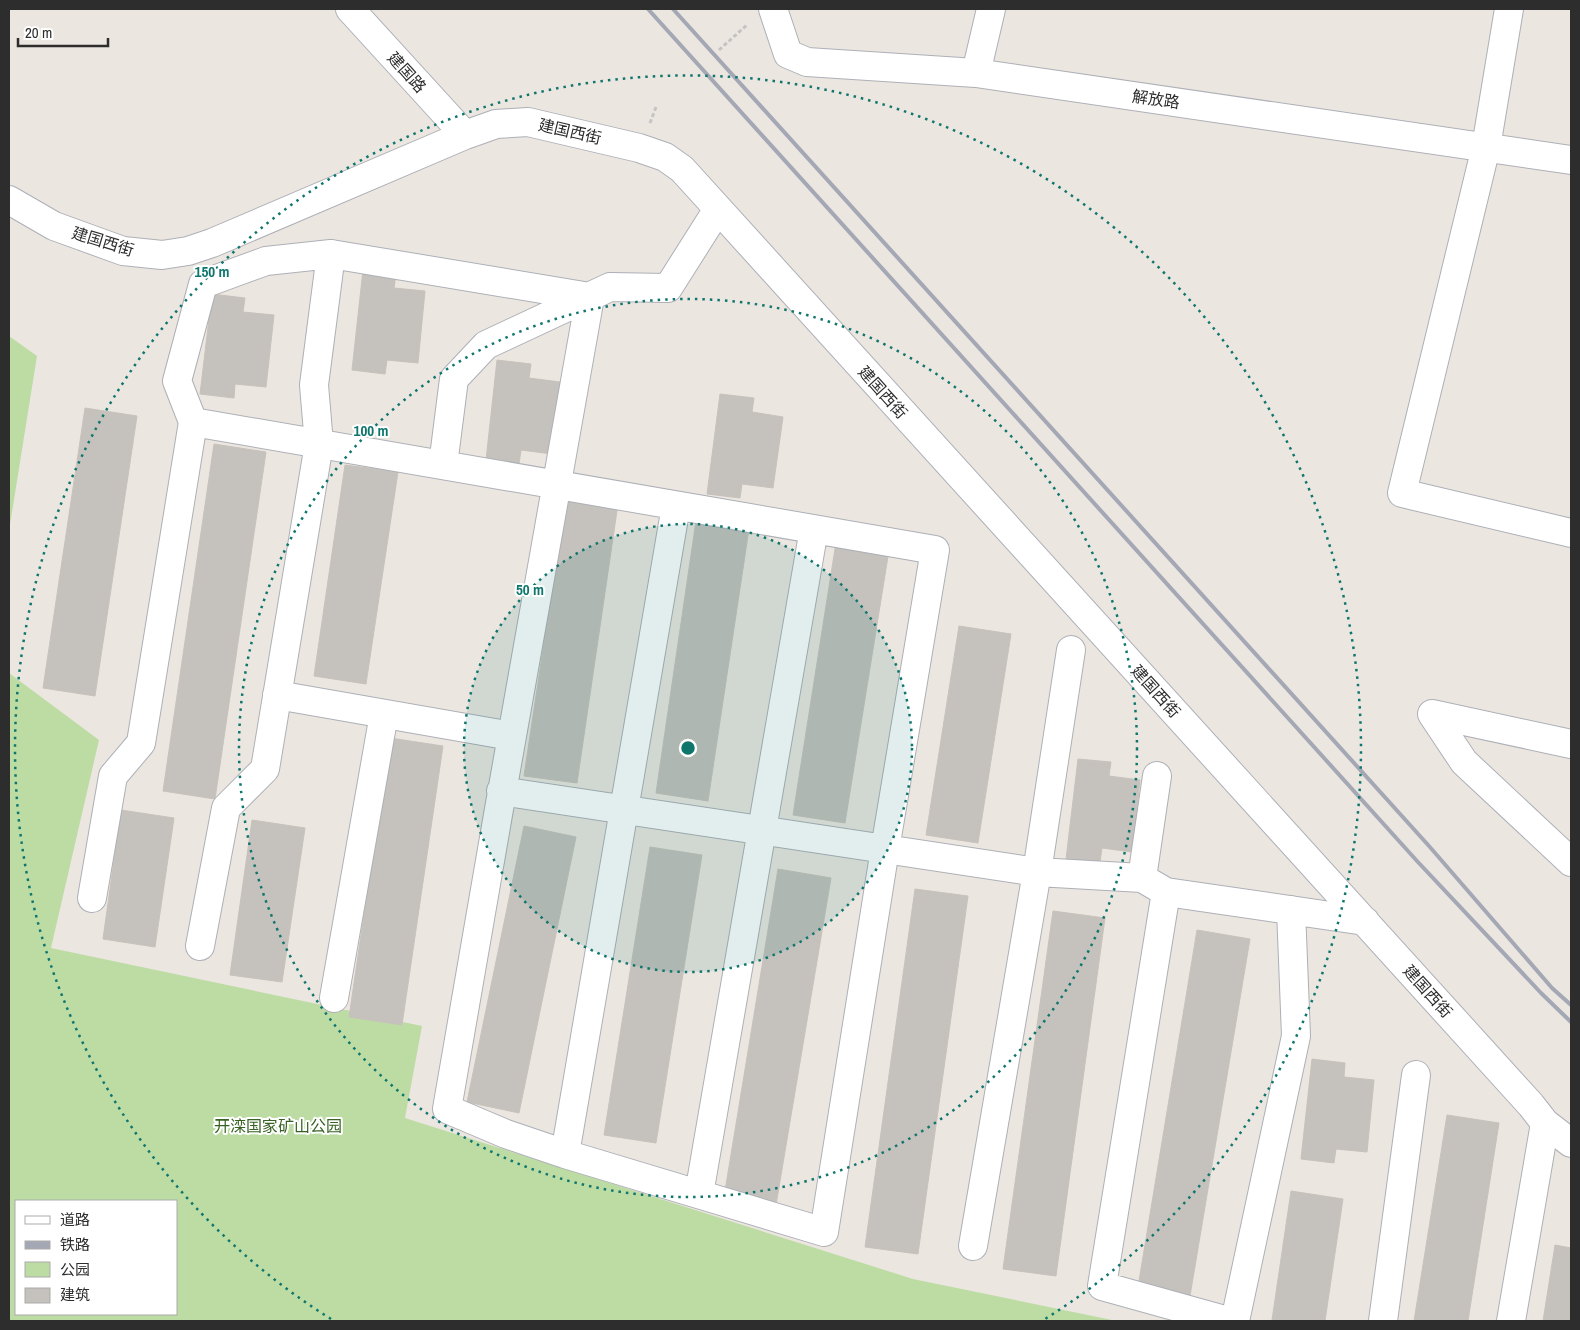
<svg xmlns="http://www.w3.org/2000/svg" width="1580" height="1330" font-family="'Archivo Narrow','Noto Sans SC',sans-serif">
  <style>
    .green { fill: #bddca4; fill-rule: evenodd }
    .building { fill: #c5c1bc; stroke: #c8c2bb }
    .lines { fill: none; stroke-linecap: round; stroke-linejoin: round }
    .minor-casing { stroke: #adb0b7; stroke-width: 30 }
    .path { stroke: #c4c4c4; stroke-width: 3; stroke-dasharray: 4 2.5; stroke-linecap: butt }
    .minor { stroke: #fff; stroke-width: 28 }
    .rail { stroke: #a4a8b4; stroke-width: 4 }
    .ring { fill: none; stroke: #0f766e; stroke-width: 2.5; stroke-dasharray: 2.5 5 }
    .labels { text-anchor: middle; dominant-baseline: central; stroke-width: 4; stroke-linejoin: round; paint-order: stroke }
    .street-label { font-size: 16px; fill: #2d2d2d; stroke: #fff }
    .park-label { font-size: 16px; fill: #386224; stroke: #fff }
    .centre { fill: #0f766e; stroke: #fff; stroke-width: 2.5 }
    .ring-label { font-size: 15px; text-anchor: middle; font-weight: bold; fill: #0f766e; stroke: #fff; stroke-width: 4; stroke-linejoin: round; paint-order: stroke }
  </style>
  <rect width="100%" height="100%" fill="#ece6e1"/>
  <path class="green" d="M9 336 37 356 9 531Z
    M9 673 99 740 51 948 422 1026 405 1118 913 1279 1117 1321H9ZM16 1201H176V1314H16Z"/>
  <path class="building" d="M363 270 396 274 394 288 425 291 418 363 387 360 385 374 352 370Z
    M212 294 245 298 243 312 274 315 266 387 235 384 234 398 200 394Z
    M497 360 531 364 529 378 560 382 552 454 521 450 519 464 486 460Z
    M720 394 754 398 752 412 783 417 773 488 742 484 740 498 707 494Z
    M85 408 137 416 95 696 43 688Z
    M214 444 266 452 215 799 163 791Z
    M345 465 398 472 366 684 314 676Z
    M566 496 618 504 577 783 524 776Z
    M697 514 750 522 708 801 656 793Z
    M837 536 890 544 845 823 793 815Z
    M959 626 1011 634 978 843 926 835Z
    M390 738 443 746 402 1025 349 1017Z
    M1078 759 1111 762 1109 776 1140 780 1132 852 1102 848 1100 862 1066 859Z
    M121 810 174 818 155 947 103 939Z
    M252 820 305 828 282 982 230 975Z
    M524 826 576 837 519 1113 467 1102Z
    M650 847 702 855 656 1143 604 1135Z
    M778 869 831 878 776 1205 724 1197Z
    M915 889 968 896 918 1254 865 1247Z
    M1053 911 1105 918 1056 1276 1003 1269Z
    M1197 930 1250 939 1190 1296 1138 1287Z
    M1312 1059 1345 1063 1344 1077 1374 1080 1367 1152 1336 1149 1334 1163 1301 1159Z
    M1447 1115 1499 1123 1468 1321H1414Z
    M1291 1191 1343 1199 1325 1321 1272 1320Z
    M1555 1245 1571 1248V1321H1543Z"/>
  <g class="lines">
    <defs>
      <path id="minor" d="M350 9 465 135
        M773 9 788 54 807 62 976 73 1571 160
        M1509 9 1486 147 1402 493 1571 533
        M976 73 991 9
        M9 200 54 226 123 251 162 255 188 251 212 243 465 135 496 124 528 122 639 148 665 157 682 169 1531 1105 1545 1123 1571 1143
        M443 465 454 379 486 345 610 287 668 288 718 209
        M277 695 511 736
        M1571 744 1432 714 1464 762 1571 862
        M501 791 1037 872 1142 878 1166 892 1365 921
        M1142 878 1157 776
        M1166 892 1102 1286 1228 1321
        M92 898 113 776 141 743 193 422 177 381 203 284 266 261 331 254 590 297C542 568 493 838 447 1109L506 1134 565 1154 824 1232 885 849 935 550 193 422
        M200 946 226 808 265 769 319 444 314 385 331 254
        M334 998 384 714
        M565 1154 676 506
        M699 1194 814 529
        M973 1246 1037 872 1071 650
        M1235 1321 1296 1036 1291 910
        M1383 1321 1416 1075
        M1511 1321 1545 1123"/>
    </defs>
    <use href="#minor" class="minor-casing"/>
    <path class="path" d="M719 50 748 24
      M650 123 656 107"/>
    <use href="#minor" class="minor"/>
    <path class="rail" d="M648 9 1417 861 1541 993 1571 1022
      M673 9 1429 846 1552 988 1571 1005"/>
  </g>
  <circle cx="688" cy="748" r="224" fill="#0f766e" fill-opacity=".12"/>
  <g class="ring">
    <circle cx="688" cy="748" r="224"/>
    <circle cx="688" cy="748" r="449"/>
    <path d="M331 1319A673 673 0 1 1 1045 1319"/>
  </g>
  <g class="labels">
    <g class="street-label">
      <text transform="translate(407 72) rotate(48)">建国路</text>
      <text transform="translate(1156 99) rotate(8)">解放路</text>
      <text transform="translate(570 131) rotate(13)">建国西街</text>
      <text transform="translate(103 241) rotate(17)">建国西街</text>
      <text transform="translate(883 392) rotate(48)">建国西街</text>
      <text transform="translate(1156 691) rotate(48)">建国西街</text>
      <text transform="translate(1428 991) rotate(48)">建国西街</text>
    </g>
    <g class="park-label">
      <text x="278" y="1126">开滦国家矿山公园</text>
    </g>
  </g>
  <circle cx="688" cy="748" r="8" class="centre"/>
  <g class="ring-label">
    <text x="212" y="277">150 m</text>
    <text x="371" y="436">100 m</text>
    <text x="530" y="595">50 m</text>
  </g>
  <rect width="1580" height="1330" fill="none" stroke="#2d2d2d" stroke-width="20"/>
  <rect x="15" y="1200" width="162" height="115" fill="#ffffff" stroke="#ababab"/>
  <rect x="25" y="1216" width="25" height="8" fill="#ffffff" stroke="#ababab"/>
  <text x="60" y="1225" font-size="15" fill="#2d2d2d">道路</text>
  <rect x="25" y="1241" width="25" height="8" fill="#a4a8b4" stroke="#ababab"/>
  <text x="60" y="1250" font-size="15" fill="#2d2d2d">铁路</text>
  <rect x="25" y="1262" width="25" height="15" fill="#bddca4" stroke="#ababab"/>
  <text x="60" y="1275" font-size="15" fill="#2d2d2d">公园</text>
  <rect x="25" y="1288" width="25" height="15" fill="#c5c1bc" stroke="#ababab"/>
  <text x="60" y="1300" font-size="15" fill="#2d2d2d">建筑</text>
  <path d="M18 38v8h90v-8" fill="none" stroke="#2d2d2d" stroke-width="2.5"/>
  <text x="25" y="38" font-size="15" fill="#2d2d2d" stroke="#ffffff" stroke-width="4" paint-order="stroke">20 m</text>
</svg>
